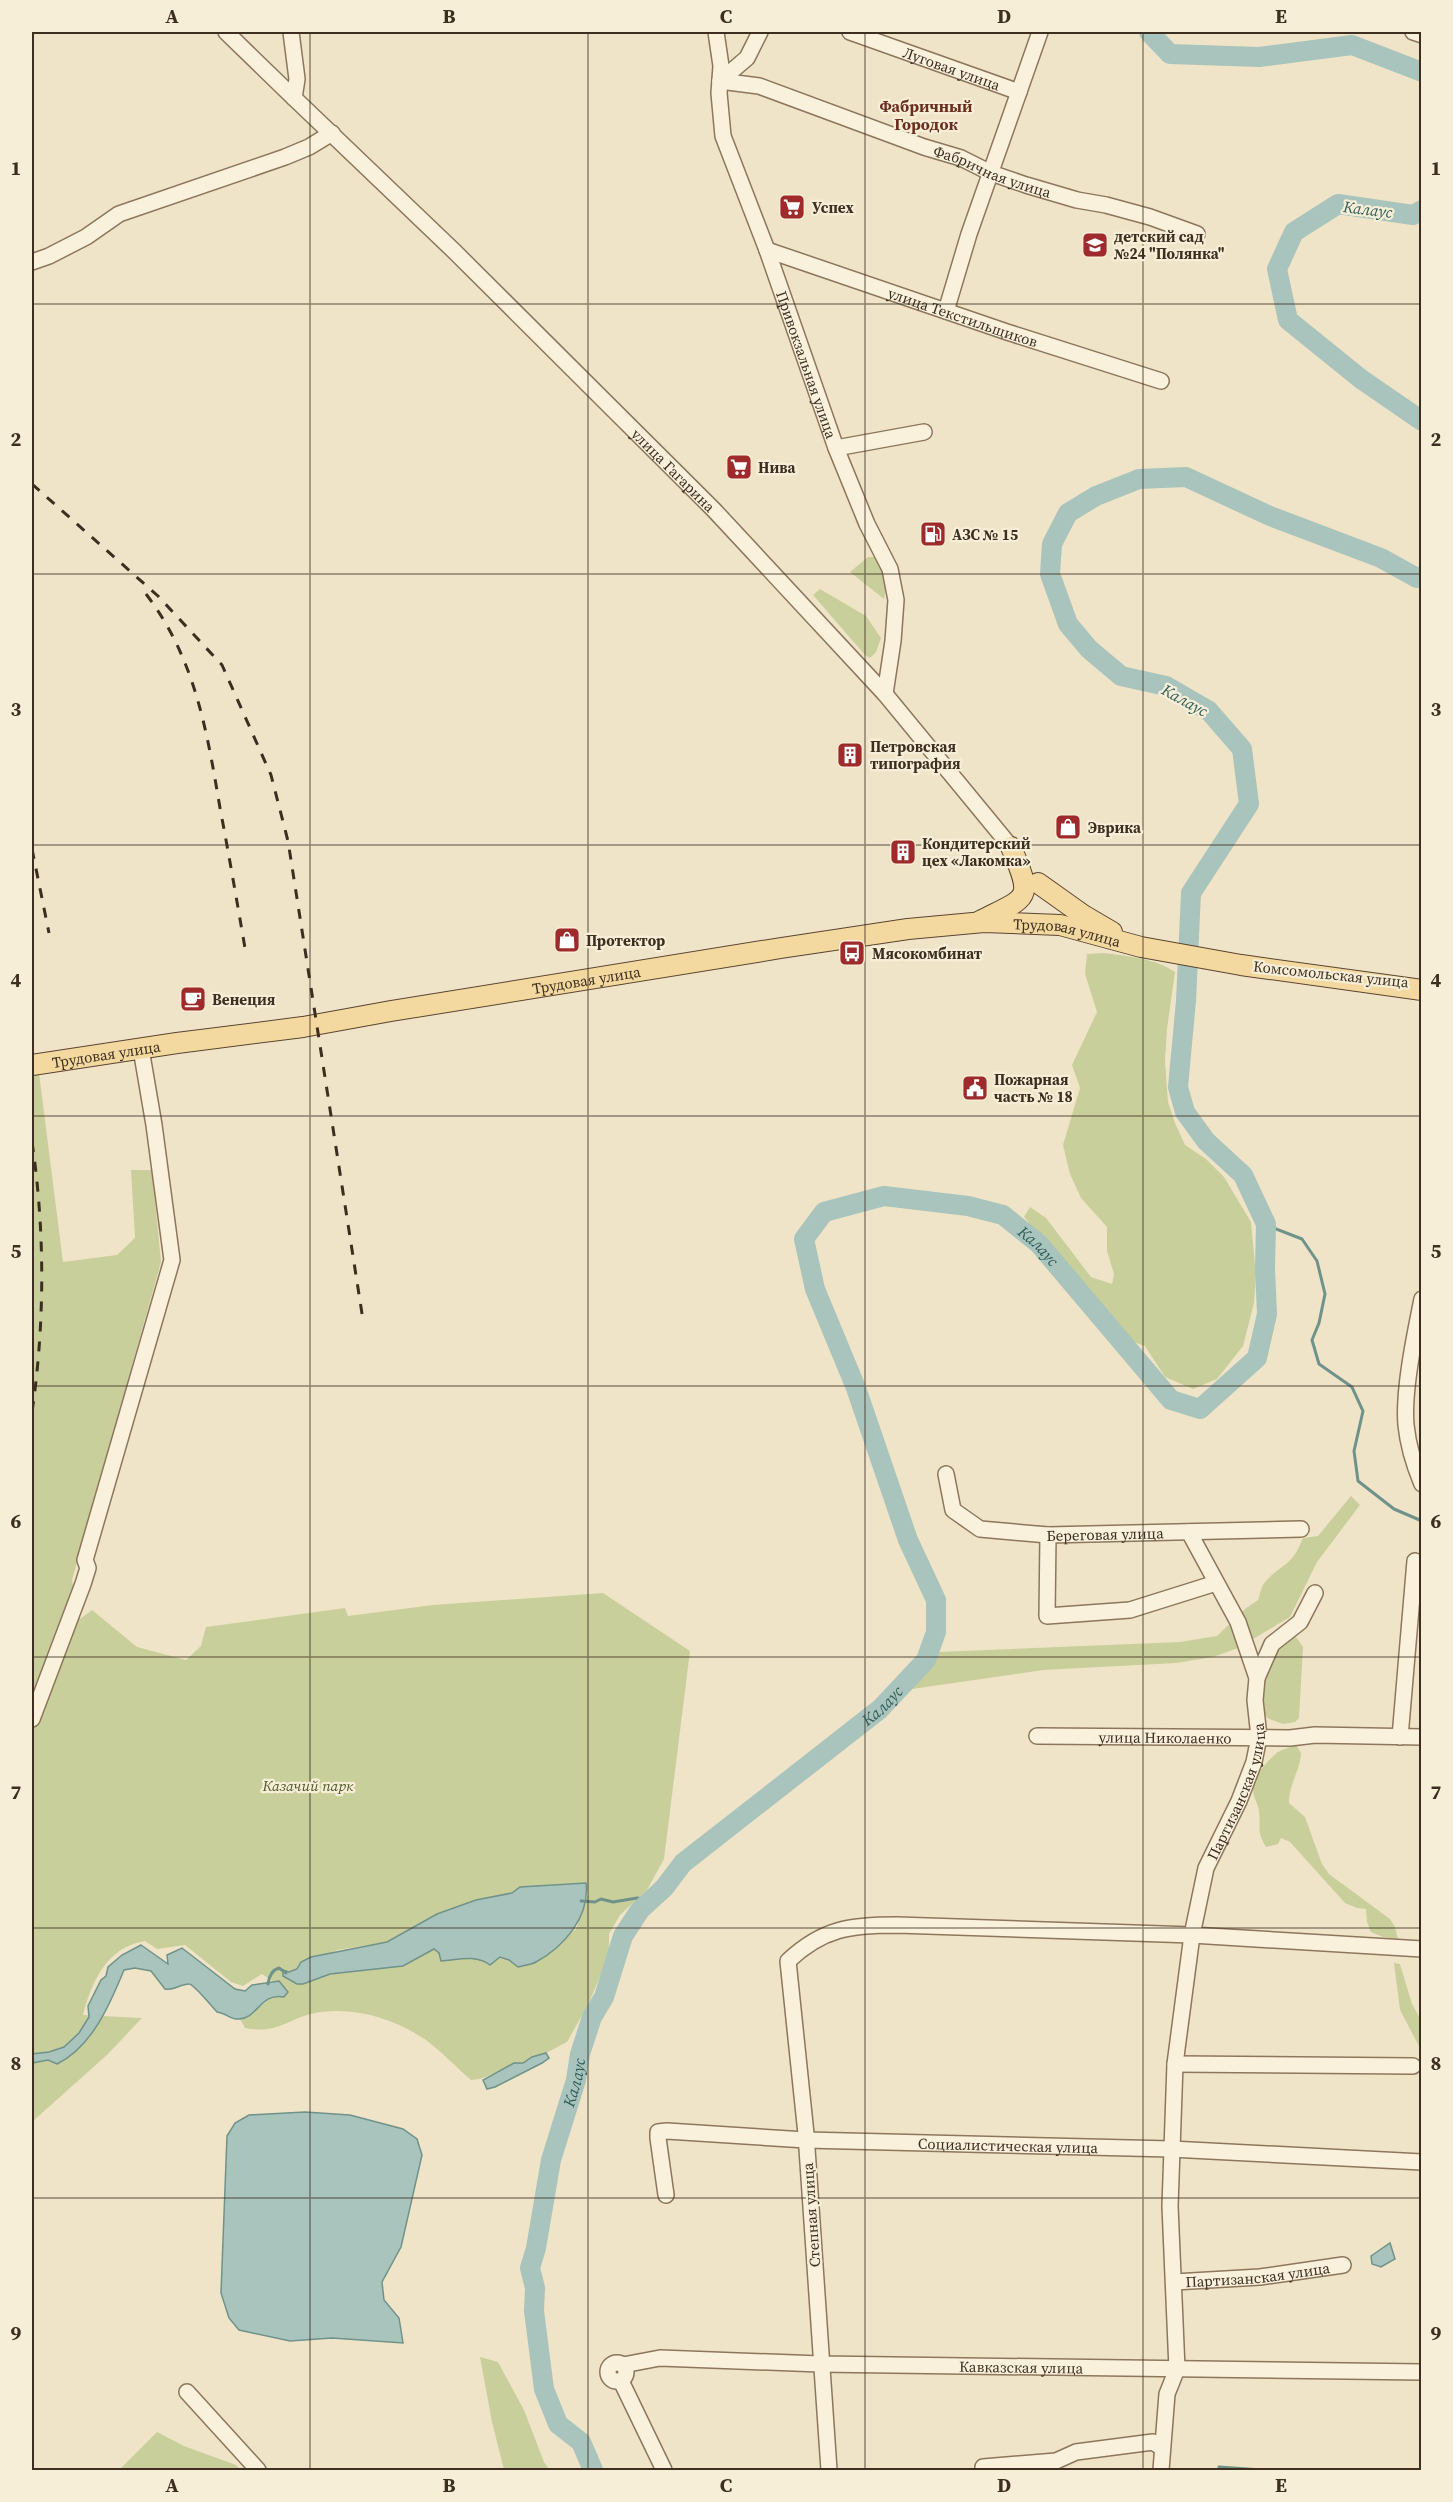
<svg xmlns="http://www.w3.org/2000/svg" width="1453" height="2502" font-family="'Source Serif 4',serif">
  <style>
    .green { fill: #c9cf9b; fill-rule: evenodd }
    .water { fill: #a9c4bc; stroke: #6f938a; stroke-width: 1.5 }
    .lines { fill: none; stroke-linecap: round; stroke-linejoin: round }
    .stream { stroke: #6f938a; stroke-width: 3 }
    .river { stroke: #a9c4bc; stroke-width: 20 }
    .minor-casing { stroke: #8d765c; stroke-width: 18 }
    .major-casing { stroke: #5b4430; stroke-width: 22 }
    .minor { stroke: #faf1dc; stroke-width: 15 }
    .major { stroke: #f3d9a0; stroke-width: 20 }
    .rail { stroke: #3d2e20; stroke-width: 3; stroke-dasharray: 10 10; stroke-linecap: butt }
    .grid { fill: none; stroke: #3d2e20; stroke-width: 1.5; stroke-opacity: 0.55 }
    .labels { text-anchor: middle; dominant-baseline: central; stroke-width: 4.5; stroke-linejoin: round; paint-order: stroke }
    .street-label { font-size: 15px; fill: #3d2e20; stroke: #f7eed8 }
    .poi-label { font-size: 15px; font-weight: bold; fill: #3d2e20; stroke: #f7eed8; text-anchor: start }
    .park-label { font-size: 15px; font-style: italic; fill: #4d5a26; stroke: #f7eed8 }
    .neighbourhood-label { font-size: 16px; font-weight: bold; fill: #6b2e1e; stroke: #f7eed8 }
    .water-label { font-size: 16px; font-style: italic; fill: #2f5d5a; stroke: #f7eed8 }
    .neatline { fill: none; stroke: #3d2e20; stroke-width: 2 }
    .grid-label { font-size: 20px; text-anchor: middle; font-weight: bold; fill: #3d2e20 }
  </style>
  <rect width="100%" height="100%" fill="#f0e4c8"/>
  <path class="green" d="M868 557H875L887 582 884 599 850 572Z
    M820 589 866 616 881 638 876 652 870 658 865 655 813 595Z
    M1103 953C1128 956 1154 958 1175 972L1167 1029 1165 1062 1168 1102 1175 1123 1185 1145 1206 1159 1224 1177 1251 1222 1256 1275 1254 1303 1243 1346 1217 1379 1193 1389 1165 1377 1145 1346 1133 1342 1024 1217 1030 1207 1046 1218 1091 1277 1112 1284 1114 1274 1107 1251V1227L1081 1198 1070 1174 1063 1145 1080 1088 1072 1065 1097 1012 1085 974 1087 954Z
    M39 1073 63 1262 117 1255 135 1238 131 1170H152L161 1262 72 1580 80 1619 92 1610 137 1647 186 1660 201 1646 206 1627 345 1608 348 1616 433 1605 603 1593 690 1651 664 1859 647 1890 620 1915 609 1934V1955L588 2005 567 2042 546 2053 532 2057 523 2063C505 2062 491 2080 471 2080 456 2067 442 2052 426 2040 393 2018 351 2005 311 2014 284 2021 277 2034 245 2028L240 2019C253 2014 262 2002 276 1996L279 1981H272L262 1974 243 1986 231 1982 185 1945 157 1949 145 1941C107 1947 92 1981 83 2015L142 2018 108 2054 32 2122V1074ZM586 1883 588 1894 576 1929 519 1967 509 1960 499 1957 484 1960 473 1958 441 1961 439 1953 435 1949 403 1966 330 1974 303 1984 283 1970 289 1972 297 1969 337 1950 387 1942 454 1908 476 1900 512 1893 520 1887Z
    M1351 1496 1360 1505 1317 1562 1290 1617 1238 1648 1213 1657 1176 1663 1043 1670 912 1689 938 1652 1180 1642 1217 1636 1245 1609 1258 1600C1260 1595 1261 1586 1265 1582 1282 1563 1292 1567 1303 1538L1318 1536Z
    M1296 1637 1303 1647 1299 1718 1295 1722 1283 1724 1267 1718C1263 1711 1265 1708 1264 1701 1262 1674 1271 1650 1296 1637Z
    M1296 1745 1301 1753C1300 1771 1289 1784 1289 1803L1305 1817 1322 1864 1329 1874 1390 1919 1395 1927 1398 1939 1383 1937 1371 1932 1367 1922 1366 1909 1357 1908 1345 1903 1290 1842 1281 1838 1278 1844 1266 1847C1256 1830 1261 1829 1259 1811 1258 1802 1251 1795 1253 1784 1253 1777 1272 1756 1278 1752 1283 1749 1290 1747 1296 1745Z
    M1394 1963 1400 1964 1412 2004 1421 2020V2050L1400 2010Z
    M480 2357 498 2362 524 2410 544 2462 550 2470H504L492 2422Z
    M157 2432 184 2446 236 2465 241 2470H119Z"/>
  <path class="water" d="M586 1883C590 1916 565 1946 536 1962 531 1965 524 1965 518 1967L509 1960 500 1957 490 1965C475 1954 458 1960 441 1961L439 1953 434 1949 403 1966 330 1974 303 1984H297L283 1976V1970L289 1972 297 1969 301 1962 311 1957 387 1942 437 1914 476 1900 512 1893 520 1887Z
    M141 1945 168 1964 167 1955 182 1948 235 1989 245 1991 252 1985 279 1981 288 1992 284 1997C261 1992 257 2019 239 2019 231 2020 226 2013 217 2012 212 2007 194 1984 189 1984 180 1984 174 1991 165 1989L151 1971 135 1968 124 1970C110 2004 92 2047 57 2064L48 2060 32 2063V2054L49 2052 64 2047 79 2033 89 2017 88 2006 101 1980 106 1976 108 1967 122 1955Z
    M546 2053 549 2058 542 2063 495 2087 487 2089 483 2080 514 2063H523L532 2057Z
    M305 2112 350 2115 403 2129 417 2139 422 2155 401 2247 382 2282 384 2300 399 2318 403 2343 332 2338 290 2341 239 2330 229 2318 221 2293 227 2136 235 2123 249 2115Z
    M1390 2243 1395 2259 1381 2267 1372 2264 1371 2256Z"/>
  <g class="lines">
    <path class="stream" d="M1266 1225 1302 1239 1317 1261 1325 1294 1319 1323 1312 1340 1319 1364 1352 1387 1363 1411 1354 1451 1358 1481 1394 1509 1422 1521
      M581 1901 595 1902 601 1899 613 1902 637 1898 651 1900
      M268 1984C269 1976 272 1970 279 1968L286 1973
      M1219 2467 1262 2470"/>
    <g class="river">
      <path d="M1149 32 1170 54 1259 57 1352 45 1422 72"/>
      <path d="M1422 210 1413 215 1338 204 1294 232 1277 269 1288 320 1361 379 1422 421"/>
      <path id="s1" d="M593 2470 581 2442 558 2424 544 2389 534 2311 535 2288 530 2268 536 2248 551 2160 576 2080 580 2054 592 2017 604 1997 623 1936 640 1910 664 1888 683 1863 880 1709 926 1660 936 1632V1600L908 1540 856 1388 815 1289 804 1239 824 1212 884 1196 968 1206 1003 1215 1039 1244 1171 1400 1200 1409 1257 1358 1267 1314 1265 1268 1266 1224 1243 1175 1206 1141 1185 1112 1178 1087 1186 1001 1191 893 1249 804 1242 749 1209 711 1166 686 1121 676 1089 649 1068 624 1050 574 1052 544 1068 513 1096 496 1139 479 1186 477 1270 516 1381 558 1417 578 1422 576"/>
    </g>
    <defs>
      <g id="minor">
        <path d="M226 32 294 98"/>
        <path id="s2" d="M291 32 297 79 294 98 455 252 714 510 885 694 1011 847"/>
        <path id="s3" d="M716 32 721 66 719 93 723 136 767 250 836 448 867 524 890 569 896 600 893 641 885 694"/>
        <path id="s4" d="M850 32 1019 92"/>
        <path d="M1413 32 1422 35"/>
        <path id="s5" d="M720 81 759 86 924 147 961 158 991 173 1026 185 1077 200 1106 205 1150 217 1197 234"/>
        <path d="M720 81 747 58 760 32"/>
        <path id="s6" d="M767 250 1007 332 1161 381"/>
        <path d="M32 262 49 256 86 237 119 214 285 157 309 147 332 133"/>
        <path d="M946 311 969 234 1040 32"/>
        <path d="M836 448 924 432"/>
        <path d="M1422 1299C1415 1334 1403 1390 1406 1425 1408 1445 1414 1465 1422 1484"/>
        <path id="s7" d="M946 1474 953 1510 980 1529 1048 1535 1301 1529"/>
        <path d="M1048 1535 1047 1616 1130 1610 1216 1583"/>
        <path d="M1257 1678 1272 1644 1300 1622 1315 1593"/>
        <path d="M32 1719 83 1584 88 1568 85 1560 172 1260 154 1125 141 1049"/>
        <path id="s8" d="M1037 1736 1290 1738 1315 1735 1422 1737"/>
        <path d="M1400 1737 1415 1561"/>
        <path d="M1175 2064 1413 2066"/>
        <path id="s9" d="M666 2195 658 2138V2132L667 2131 806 2140 1171 2149 1422 2162"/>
        <path id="s10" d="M1174 2282 1260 2277 1343 2265"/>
        <circle cx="617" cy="2372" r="9"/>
        <path id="s11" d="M623 2365 660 2358 820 2364 1422 2372"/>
        <path d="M621 2381 664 2470"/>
        <path d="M187 2392 258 2470"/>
        <path d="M829 2470 806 2134 788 1961C823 1928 851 1925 897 1925L1192 1935 1422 1949"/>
        <path d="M983 2470V2467L1056 2461 1076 2452 1153 2442 1162 2448"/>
        <path id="s12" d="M1161 2470 1167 2394 1177 2369 1170 2206 1175 2064 1192 1935 1206 1868 1239 1801 1254 1762 1259 1737 1255 1700 1257 1678 1238 1622 1189 1532"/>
      </g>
      <g id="major">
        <path d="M1038 883 1083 915 1112 932"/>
        <path d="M980 921C1029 896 1034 901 1011 847"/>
        <path id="s13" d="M32 1065 177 1043 303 1027 391 1011 781 948 908 929 984 922 1060 925 1141 947 1241 965 1422 990"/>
      </g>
    </defs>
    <use href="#minor" class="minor-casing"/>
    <use href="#major" class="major-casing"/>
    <use href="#minor" class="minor"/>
    <use href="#major" class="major"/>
    <path class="rail" d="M32 484 158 596 222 665 271 775 288 841 363 1320
      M146 594C195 658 207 731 220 808 229 855 237 902 245 948
      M32 849 49 933
      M32 1142C45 1230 45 1323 32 1412"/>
  </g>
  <path class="grid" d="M310 32V2470M588 32V2470M865 32V2470M1143 32V2470M32 304H1422M32 574H1422M32 845H1422M32 1116H1422M32 1386H1422M32 1657H1422M32 1928H1422M32 2198H1422"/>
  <defs>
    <symbol id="supermarket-square" viewBox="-11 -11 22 22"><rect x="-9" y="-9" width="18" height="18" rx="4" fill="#9e2a2b" stroke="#f7eed8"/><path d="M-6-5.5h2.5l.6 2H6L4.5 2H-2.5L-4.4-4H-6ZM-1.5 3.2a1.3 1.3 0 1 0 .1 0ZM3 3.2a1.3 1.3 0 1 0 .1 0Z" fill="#fff"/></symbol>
    <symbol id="school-square" viewBox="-11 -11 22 22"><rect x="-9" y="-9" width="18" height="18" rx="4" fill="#9e2a2b" stroke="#f7eed8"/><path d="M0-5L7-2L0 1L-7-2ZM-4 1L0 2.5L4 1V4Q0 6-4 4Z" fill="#fff"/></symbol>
    <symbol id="fuel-square" viewBox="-11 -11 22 22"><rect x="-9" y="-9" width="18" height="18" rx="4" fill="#9e2a2b" stroke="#f7eed8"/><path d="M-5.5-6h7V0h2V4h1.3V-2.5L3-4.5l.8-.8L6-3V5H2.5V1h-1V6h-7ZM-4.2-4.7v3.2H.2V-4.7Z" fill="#fff"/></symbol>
    <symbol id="building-square" viewBox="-11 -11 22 22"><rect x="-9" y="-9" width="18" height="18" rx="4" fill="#9e2a2b" stroke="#f7eed8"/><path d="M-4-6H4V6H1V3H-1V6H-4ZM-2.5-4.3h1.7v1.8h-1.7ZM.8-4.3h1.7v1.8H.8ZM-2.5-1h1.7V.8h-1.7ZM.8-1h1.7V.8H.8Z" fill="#fff"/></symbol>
    <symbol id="shop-square" viewBox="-11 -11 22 22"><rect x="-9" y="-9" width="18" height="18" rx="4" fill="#9e2a2b" stroke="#f7eed8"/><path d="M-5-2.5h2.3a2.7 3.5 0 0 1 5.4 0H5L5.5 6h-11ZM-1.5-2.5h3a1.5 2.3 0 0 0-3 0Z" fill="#fff"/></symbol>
    <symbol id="bus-square" viewBox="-11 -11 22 22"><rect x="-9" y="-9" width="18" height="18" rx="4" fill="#9e2a2b" stroke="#f7eed8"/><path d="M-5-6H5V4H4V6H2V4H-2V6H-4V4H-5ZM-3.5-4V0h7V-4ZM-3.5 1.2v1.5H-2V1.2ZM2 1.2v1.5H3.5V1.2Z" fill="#fff"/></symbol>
    <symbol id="cafe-square" viewBox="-11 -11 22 22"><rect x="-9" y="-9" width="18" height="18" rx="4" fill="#9e2a2b" stroke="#f7eed8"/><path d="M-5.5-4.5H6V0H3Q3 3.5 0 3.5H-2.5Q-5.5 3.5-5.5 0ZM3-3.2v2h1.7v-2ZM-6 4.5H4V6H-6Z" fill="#fff"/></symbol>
    <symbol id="civic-square" viewBox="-11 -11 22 22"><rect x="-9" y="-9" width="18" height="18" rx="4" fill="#9e2a2b" stroke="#f7eed8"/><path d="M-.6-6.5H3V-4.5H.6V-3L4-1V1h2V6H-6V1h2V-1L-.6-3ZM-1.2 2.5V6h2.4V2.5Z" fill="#fff"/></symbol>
  </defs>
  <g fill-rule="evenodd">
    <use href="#supermarket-square" x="777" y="192" width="30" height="30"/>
    <use href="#school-square" x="1080" y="230" width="30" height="30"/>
    <use href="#supermarket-square" x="724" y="452" width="30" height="30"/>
    <use href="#fuel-square" x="918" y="519" width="30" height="30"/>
    <use href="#building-square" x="835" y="740" width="30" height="30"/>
    <use href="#shop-square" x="1053" y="812" width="30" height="30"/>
    <use href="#building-square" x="888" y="837" width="30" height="30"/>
    <use href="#shop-square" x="552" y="925" width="30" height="30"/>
    <use href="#bus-square" x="837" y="938" width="30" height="30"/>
    <use href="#cafe-square" x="178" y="984" width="30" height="30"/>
    <use href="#civic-square" x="960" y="1073" width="30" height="30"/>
  </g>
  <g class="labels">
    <g class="street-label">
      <text stroke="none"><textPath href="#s4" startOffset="108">Луговая улица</textPath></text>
      <text stroke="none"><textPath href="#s5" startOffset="288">Фабричная улица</textPath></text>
      <text stroke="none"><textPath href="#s6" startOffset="207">улица Текстильщиков</textPath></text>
      <text stroke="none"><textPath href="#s3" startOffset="348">Привокзальная улица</textPath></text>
      <text stroke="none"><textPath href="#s2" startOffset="598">улица Гагарина</textPath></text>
      <text stroke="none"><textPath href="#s13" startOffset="1047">Трудовая улица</textPath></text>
      <text transform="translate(1331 974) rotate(6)">Комсомольская улица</text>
      <text stroke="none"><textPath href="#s13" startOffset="561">Трудовая улица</textPath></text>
      <text stroke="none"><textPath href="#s13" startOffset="75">Трудовая улица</textPath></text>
      <text stroke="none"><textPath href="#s7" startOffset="195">Береговая улица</textPath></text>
      <text stroke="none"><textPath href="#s8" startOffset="128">улица Николаенко</textPath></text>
      <text stroke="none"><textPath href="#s12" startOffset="690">Партизанская улица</textPath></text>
      <text stroke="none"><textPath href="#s9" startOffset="414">Социалистическая улица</textPath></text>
      <text transform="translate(811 2215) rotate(-94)">Степная улица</text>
      <text stroke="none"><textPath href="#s10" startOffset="84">Партизанская улица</textPath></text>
      <text stroke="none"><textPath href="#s11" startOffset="399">Кавказская улица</textPath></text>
    </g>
    <g class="poi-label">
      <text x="812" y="207">Успех</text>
      <text x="1114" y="236">детский сад<tspan x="1114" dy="17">№24 "Полянка"</tspan></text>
      <text x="758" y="467">Нива</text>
      <text x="952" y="534">АЗС № 15</text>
      <text x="870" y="746">Петровская<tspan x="870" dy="17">типография</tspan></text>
      <text x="1088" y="827">Эврика</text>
      <text x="922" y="843">Кондитерский<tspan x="922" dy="17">цех «Лакомка»</tspan></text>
      <text x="586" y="940">Протектор</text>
      <text x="872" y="953">Мясокомбинат</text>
      <text x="212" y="999">Венеция</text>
      <text x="994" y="1079">Пожарная<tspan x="994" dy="17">часть № 18</tspan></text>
    </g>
    <g class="park-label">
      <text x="308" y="1785">Казачий парк</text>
    </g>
    <g class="neighbourhood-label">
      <text x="926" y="106">Фабричный<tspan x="926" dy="18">Городок</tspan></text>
    </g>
    <g class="water-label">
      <text transform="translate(1368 209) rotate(7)">Калаус</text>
      <text transform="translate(1185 700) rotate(29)">Калаус</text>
      <text stroke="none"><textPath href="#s1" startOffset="1689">Калаус</textPath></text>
      <text stroke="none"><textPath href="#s1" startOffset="915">Калаус</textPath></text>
      <text stroke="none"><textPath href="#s1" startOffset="411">Калаус</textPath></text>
    </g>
  </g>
  <rect width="1453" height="2502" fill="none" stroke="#f7eed8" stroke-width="66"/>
  <rect x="33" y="33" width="1387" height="2436" class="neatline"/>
  <g class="grid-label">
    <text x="172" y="23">A</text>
    <text x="449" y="23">B</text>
    <text x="726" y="23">C</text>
    <text x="1004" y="23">D</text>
    <text x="1281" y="23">E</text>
    <text x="16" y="175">1</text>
    <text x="1436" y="175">1</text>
    <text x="16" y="446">2</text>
    <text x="1436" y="446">2</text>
    <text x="16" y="716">3</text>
    <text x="1436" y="716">3</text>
    <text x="16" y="987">4</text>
    <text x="1436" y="987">4</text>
    <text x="16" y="1258">5</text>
    <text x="1436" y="1258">5</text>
    <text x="16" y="1528">6</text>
    <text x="1436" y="1528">6</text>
    <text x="16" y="1799">7</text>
    <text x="1436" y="1799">7</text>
    <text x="16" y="2070">8</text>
    <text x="1436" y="2070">8</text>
    <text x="16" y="2340">9</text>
    <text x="1436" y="2340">9</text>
    <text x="172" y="2492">A</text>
    <text x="449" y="2492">B</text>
    <text x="726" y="2492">C</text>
    <text x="1004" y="2492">D</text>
    <text x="1281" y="2492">E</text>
  </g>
</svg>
